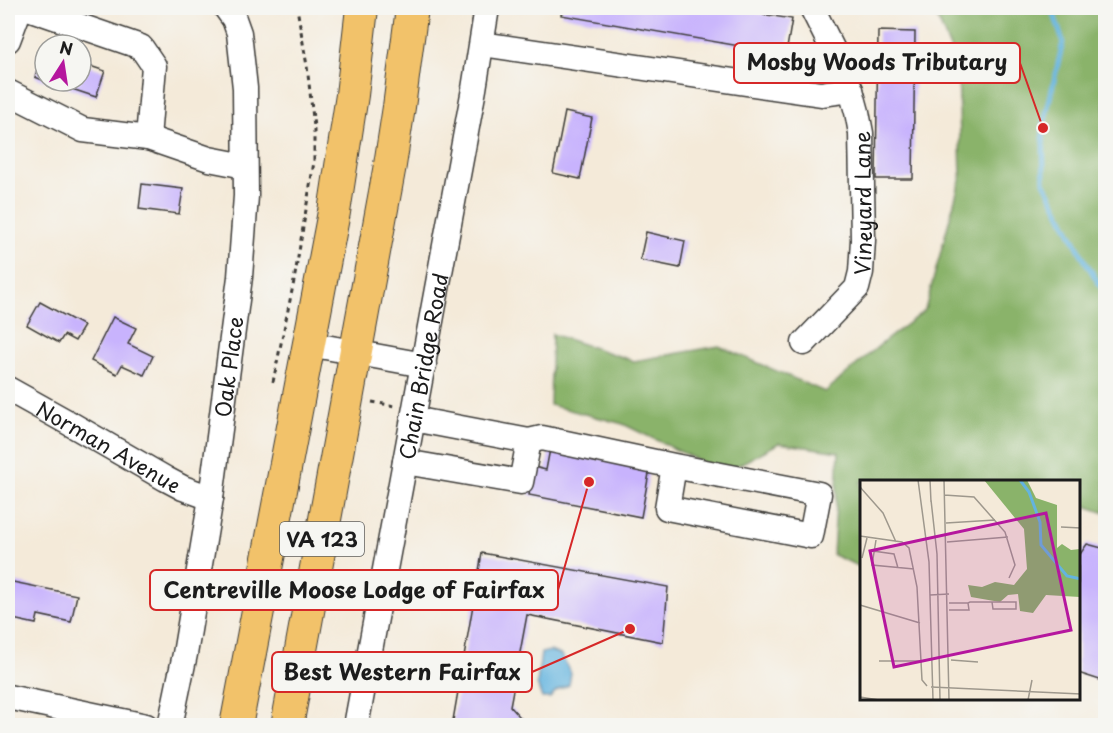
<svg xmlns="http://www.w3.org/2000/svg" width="1113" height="733" font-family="'Playpen Sans',sans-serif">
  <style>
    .forest { fill: #8ab36a; stroke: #536843; stroke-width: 1.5 }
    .water { fill: #64b4df; stroke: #40687e; stroke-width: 1.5 }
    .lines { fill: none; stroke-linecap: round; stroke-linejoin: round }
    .stream { stroke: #64b4df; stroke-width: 5 }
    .building { fill: #c8b3fd }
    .minor-casing { stroke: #3c3b38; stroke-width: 27 }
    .major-casing { stroke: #3c3b38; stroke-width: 34 }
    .path { stroke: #3c3b38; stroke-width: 3; stroke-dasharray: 4.5 4.5; stroke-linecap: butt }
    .minor { stroke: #fff; stroke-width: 24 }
    .major { stroke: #f2c26a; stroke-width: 32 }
    .labels { text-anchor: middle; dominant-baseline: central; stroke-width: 4.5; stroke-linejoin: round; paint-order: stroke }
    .shield { fill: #f6f6f2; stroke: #5d5d5c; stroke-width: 1.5 }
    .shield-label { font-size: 20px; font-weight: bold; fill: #1c1c1c }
    .street-label { font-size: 21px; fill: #1c1c1c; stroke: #f6f6f2 }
    .inset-river { fill: none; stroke: #64b4df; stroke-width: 3 }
    .inset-road { fill: none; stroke: #9e988d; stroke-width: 1.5 }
    .view { fill: #b5179e; fill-opacity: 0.15; stroke: #b5179e; stroke-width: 3 }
    .inset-edge { fill: none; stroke: #1c1c1c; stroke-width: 3 }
    .leader { fill: none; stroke: #d62828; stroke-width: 2 }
    .callout-dot { fill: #d62828; stroke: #f6f6f2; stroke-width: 2 }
    .callout { fill: #f6f6f2; stroke: #d62828; stroke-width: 2 }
    .callout-label { font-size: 22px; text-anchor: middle; font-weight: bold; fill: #1c1c1c }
  </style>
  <rect width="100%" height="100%" fill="#f6f6f2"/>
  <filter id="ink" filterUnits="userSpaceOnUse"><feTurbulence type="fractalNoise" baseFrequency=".0167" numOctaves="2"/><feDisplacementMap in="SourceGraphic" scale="12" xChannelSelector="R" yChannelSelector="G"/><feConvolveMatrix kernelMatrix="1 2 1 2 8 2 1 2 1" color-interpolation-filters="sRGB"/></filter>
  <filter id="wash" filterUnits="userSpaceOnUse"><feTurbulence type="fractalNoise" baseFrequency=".008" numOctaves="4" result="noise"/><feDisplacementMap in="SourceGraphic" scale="24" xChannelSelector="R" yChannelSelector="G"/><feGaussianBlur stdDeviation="1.35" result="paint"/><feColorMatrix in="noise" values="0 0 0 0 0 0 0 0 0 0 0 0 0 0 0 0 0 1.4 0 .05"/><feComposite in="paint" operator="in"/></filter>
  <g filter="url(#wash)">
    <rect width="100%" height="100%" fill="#f4ead9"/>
    <path class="forest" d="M933 8H1105V513L1079 504 1078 481H861V567L833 555 839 452 779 443 724 473 623 424 550 405 552 334 634 361 719 346 825 392 881 344 925 310 961 177 958 67Z"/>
    <path class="water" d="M550 651 561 655 571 673 569 685 556 691 550 698H542L537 684 541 653Z"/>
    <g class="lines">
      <path class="stream" d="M1052 8 1063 42 1043 128 1044 182 1085 261 1106 295"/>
    </g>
    <g id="blocks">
      <path class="building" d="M562 8H725L792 19 786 54 561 15Z
        M878 31 915 32 913 179H876Z
        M43 51 45 52V81L35 77Z
        M81 63 105 71 96 97 48 81H81Z
        M565 112 592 118 580 179 553 173Z
        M142 184 183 189 179 214 139 209Z
        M646 232 685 241 680 268 640 260Z
        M40 302 84 326 75 341 64 335 59 343 27 325Z
        M113 317 136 328 128 344 153 356 144 375 122 365 117 374 91 361Z
        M550 449 650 468 641 517 529 495 534 467 546 470Z
        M1087 544 1106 549V682L1078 673V557Z
        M482 553 668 587 663 642 527 615 510 706 528 726H452Z
        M8 581 77 595 71 622 38 615 36 624 8 618Z"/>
    </g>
  </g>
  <g filter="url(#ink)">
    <use href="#blocks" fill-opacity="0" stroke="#3c3b38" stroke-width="1.5"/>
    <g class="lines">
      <defs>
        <g id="minor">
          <path d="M28 8 141 47 154 66 148 138"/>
          <path d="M8 40 20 8"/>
          <path d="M482 44 821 94 851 90"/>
          <path d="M8 92 83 130 148 138 209 159 245 166"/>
          <path id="s1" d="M804 343 857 288 861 272 863 240 861 133 857 112 851 90 839 62 812 8"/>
          <path d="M309 344 424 365"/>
          <path id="s2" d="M8 389 69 423 166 479 183 488 211 498"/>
          <path d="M529 441 542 438 674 466 819 494 811 536 667 508 674 466"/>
          <path d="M405 462 521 482 529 441 413 419"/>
          <path d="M8 697 146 726"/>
          <path id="s3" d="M170 726 185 654 211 498 240 277 246 196 245 88 239 33 234 19 226 8"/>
          <path id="s4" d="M356 726 474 89 487 8"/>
        </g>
        <path id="major" d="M236 726 334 212 352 95 362 8
          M287 726 390 165 399 107 412 8"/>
      </defs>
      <use href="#minor" class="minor-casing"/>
      <use href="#major" class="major-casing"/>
      <path class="path" d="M273 382 294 281 314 162V127L307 66 297 8
        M372 402 395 406"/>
      <use href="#minor" class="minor"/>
      <use href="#major" class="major"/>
    </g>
  </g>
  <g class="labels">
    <rect class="shield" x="280" y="522" width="84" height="34" rx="4.5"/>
    <g class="shield-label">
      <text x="322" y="539">VA 123</text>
    </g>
    <g class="street-label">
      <text stroke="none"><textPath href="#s1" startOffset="162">Vineyard Lane</textPath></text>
      <text stroke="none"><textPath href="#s3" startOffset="364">Oak Place</textPath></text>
      <text stroke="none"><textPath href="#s4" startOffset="366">Chain Bridge Road</textPath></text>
      <text stroke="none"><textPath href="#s2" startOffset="116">Norman Avenue</textPath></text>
    </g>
  </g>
  <g transform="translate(860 480)">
    <rect width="220" height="220" fill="#f4ead9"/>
    <path d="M124 0H167L176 18 197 25V68L202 64 211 70 220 69V117L186 115 173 133 160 131 158 114 148 115 140 122 111 117 108 105 122 107 135 102 154 105 167 89 164 49Z" fill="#8ab36a"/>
    <path class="inset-river" d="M160 0 169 12 180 42 181 65 207 96 221 99"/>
    <path class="inset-road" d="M58 0 69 82 73 220M70 0 71 22M84 0 89 220M0 7 23 33 36 62M84 15 114 17 145 52 155 85 149 98M71 20 77 74 80 220M86 43 135 40M201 47 221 48M0 56 42 62 49 68 57 107 62 200 67 206M16 60 12 85 54 89M87 62 148 57M13 71 34 74 38 88M2 78 7 58M70 115 89 114M89 123H108L109 130H89M108 123 110 122H156V129H133L132 122M0 125 60 143M91 180 118 182M19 181H61M71 207 221 214M0 217 19 220M168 220 172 200"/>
    <path class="view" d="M186 33 211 150 34 187 10 71Z"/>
    <rect width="220" height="220" class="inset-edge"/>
  </g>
  <path class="leader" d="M1043 128L1020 63M589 482L558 590M630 629L532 672"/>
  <g class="callout-dot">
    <circle cx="1043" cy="128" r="6"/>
    <circle cx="589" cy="482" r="6"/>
    <circle cx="630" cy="629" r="6"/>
  </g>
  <g class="callout">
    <rect x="734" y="43" width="286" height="40" rx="6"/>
    <rect x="150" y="570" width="408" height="40" rx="6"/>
    <rect x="272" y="652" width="260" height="40" rx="6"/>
  </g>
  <g class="callout-label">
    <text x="877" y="70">Mosby Woods Tributary</text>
    <text x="354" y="598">Centreville Moose Lodge of Fairfax</text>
    <text x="402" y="680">Best Western Fairfax</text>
  </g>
  <rect width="1113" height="733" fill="none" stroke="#f6f6f2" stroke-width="30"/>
  <g transform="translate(63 63) rotate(12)"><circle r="28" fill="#f6f6f2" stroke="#9f9f9c" stroke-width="1.5"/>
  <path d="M0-4.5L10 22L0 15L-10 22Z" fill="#b5179e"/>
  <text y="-9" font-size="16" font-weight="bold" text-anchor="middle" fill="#1c1c1c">N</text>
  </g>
</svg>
